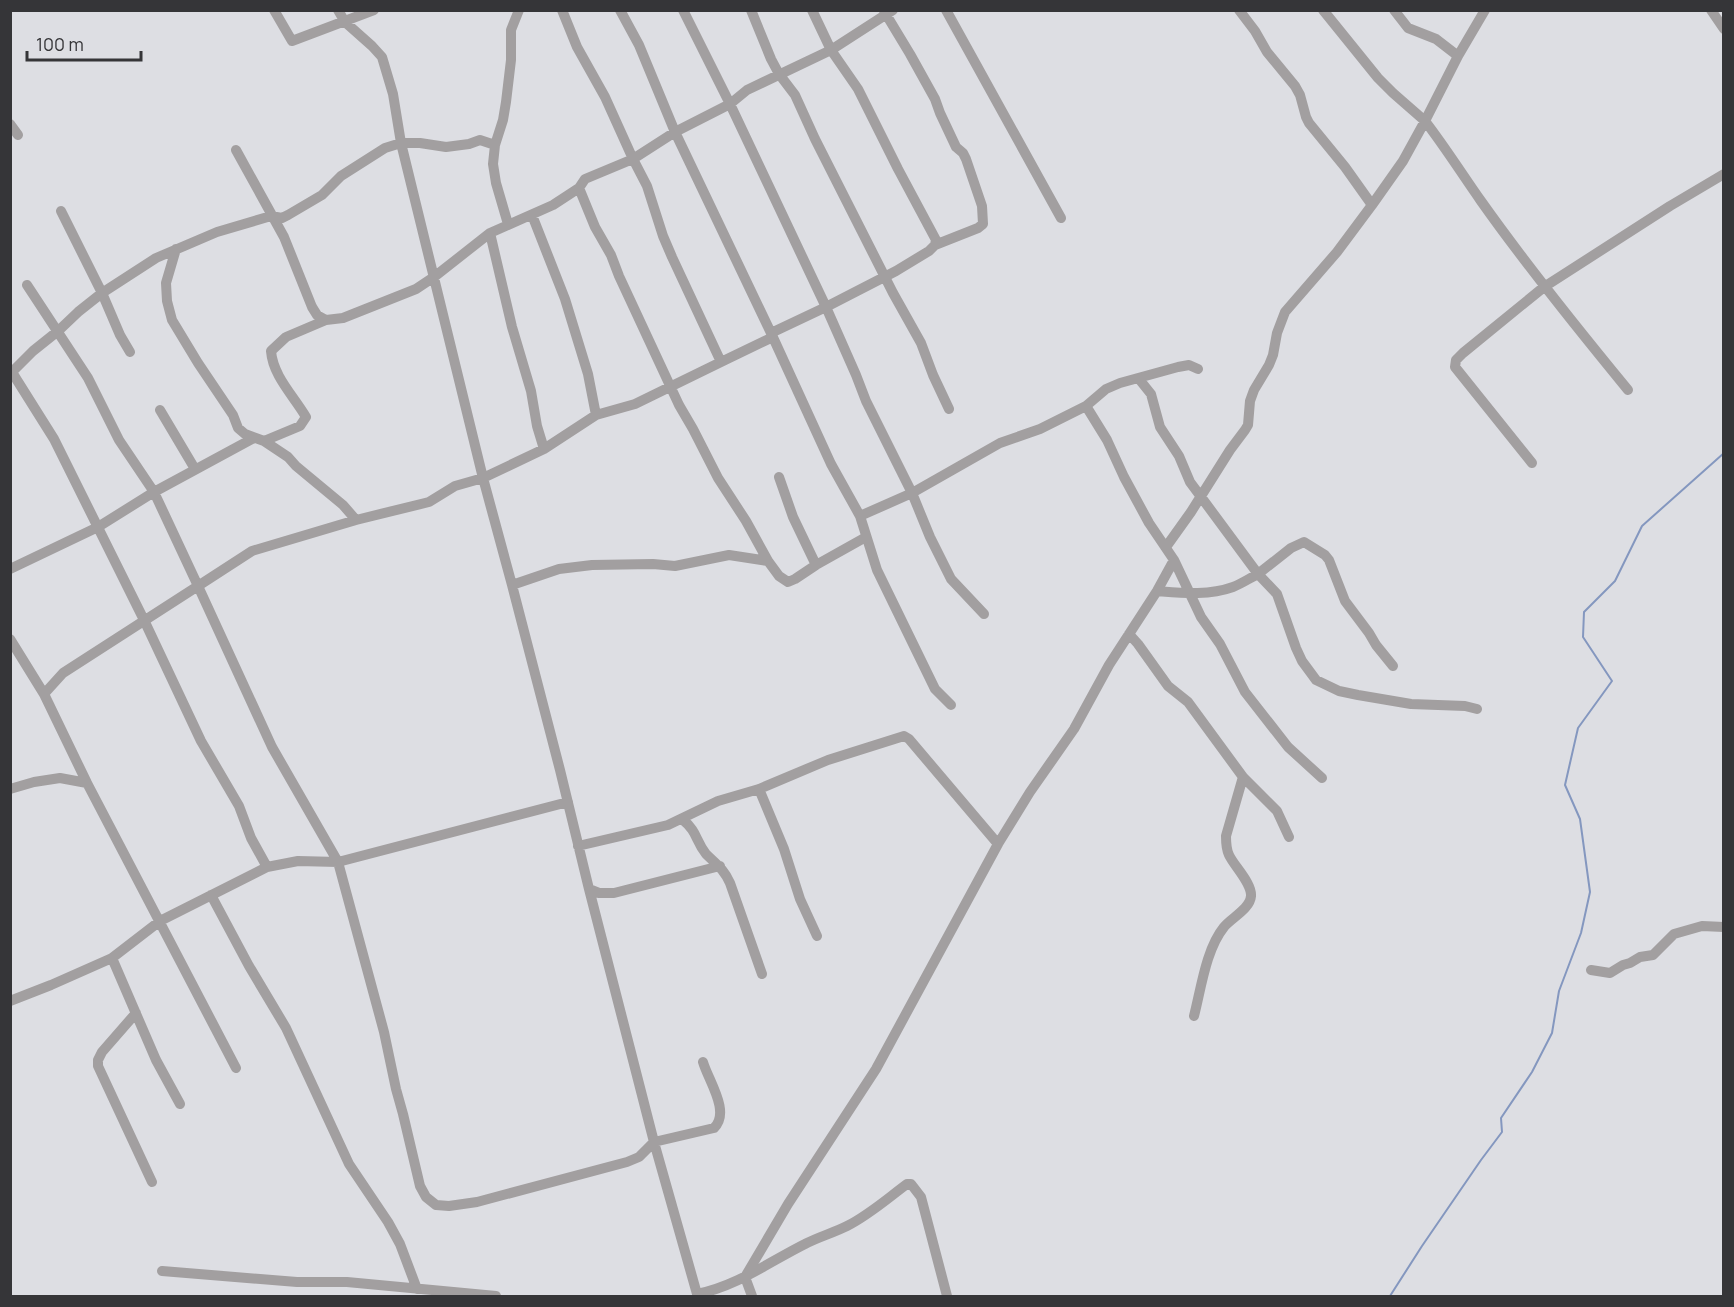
<svg xmlns="http://www.w3.org/2000/svg" width="1734" height="1307" font-family="Manrope,sans-serif">
  <style>
    .lines { fill: none; stroke-linecap: round; stroke-linejoin: round }
    .stream { stroke: #8497bf; stroke-width: 2 }
    .minor { stroke: #a29fa0; stroke-width: 10 }
  </style>
  <rect width="100%" height="100%" fill="#dddee3"/>
  <g class="lines">
    <path class="stream" d="M1390 1296 1422 1246 1481 1160 1502 1132 1501 1118 1532 1072 1552 1033 1559 991 1581 933 1590 892 1580 819 1565 785 1578 728 1612 681 1583 637 1584 612 1615 581 1642 526 1724 453"/>
    <path class="minor" d="M274 10 292 41 374 10
      M338 10 345 22 372 46 382 57 393 94 401 143 483 478 512 585 560 770 589 889 654 1142 697 1294C737 1286 769 1262 805 1244 818 1237 833 1233 847 1226 869 1215 888 1198 907 1184H911L921 1197 947 1296
      M620 10 639 45 675 132 771 333 831 464 860 516 877 570 935 689 951 705
      M683 10 730 104 826 307 856 375 866 401 912 493 930 537 951 579 984 614
      M751 10 771 59 779 74 795 95 815 139 893 293 921 343 933 375 949 409
      M946 10 1061 218
      M1239 10 1255 31 1267 52 1295 86 1300 95 1306 117 1309 123 1345 167 1372 205
      M1323 10 1378 78 1393 93 1425 121 1458 56 1485 10
      M1394 10 1408 28 1436 39 1458 56
      M1711 10 1724 29
      M884 11 910 54 935 99 940 113 956 147 963 153 966 159 982 206 983 224 978 228 935 245
      M10 124 18 135
      M236 150 284 237 312 307 317 315 326 320
      M579 188 595 227 611 255 619 276 679 405 693 429 718 478 746 521 768 561 779 576 788 582 795 579 816 565 866 537
      M61 211 102 293 120 335 130 352
      M532 215 565 299 588 374 596 415
      M508 224 496 183 493 164 495 145 503 120 506 102 511 60V30L519 10
      M490 233 512 327 531 391 537 426 544 449
      M176 249 166 283 167 301 172 320 198 363 233 415 238 428 245 434 264 441 288 457 296 466 343 505 356 520
      M771 333 826 307 896 271 929 251 935 245 936 240 898 169 858 89 831 50 812 10
      M721 362 773 337
      M10 369 54 439 144 620 201 741 239 806 251 838 267 867
      M12 372 33 351 58 331 78 312 102 293 156 258 217 232 271 216 282 218 288 215 322 195 341 176 385 148 401 143H420L446 147 469 144 480 140 495 145
      M1139 379 1151 394 1160 427 1179 456 1190 482 1258 574 1291 548 1304 542 1325 555 1329 560 1345 601 1369 633 1376 645 1393 666
      M1086 406 1107 440 1124 477 1149 523 1174 560 1201 617 1220 644 1245 692 1288 747 1322 778
      M160 410 195 469
      M264 441 300 426 306 417C293 395 273 376 271 351L286 337 326 320 343 318 416 289 434 277 490 233 553 205 579 188 585 179 633 159 675 132 730 104 747 90 831 50 893 10
      M1532 463 1455 367 1456 360 1463 353 1544 287 1670 206 1724 174
      M779 477 793 517 816 565
      M860 516 912 493 1000 443 1040 429 1086 406 1106 389 1120 383 1178 367 1189 365 1198 369
      M1166 547 1191 512 1230 450 1245 430 1248 425 1250 401 1254 390 1269 365 1273 355 1277 333 1285 312 1337 252 1372 205 1403 161 1425 121C1445 147 1462 174 1481 201 1527 266 1577 328 1628 390
      M10 569 98 527 154 492 119 440 88 378 27 285
      M512 585 559 569 592 565 653 564 675 566 729 555 768 561
      M1157 591C1182 593 1208 596 1233 587 1241 584 1250 578 1258 574L1277 594 1296 648 1302 661 1316 680 1339 691 1358 695 1411 704 1465 706 1477 709
      M1129 634 1138 644 1168 686 1188 702 1243 777 1277 811 1289 837
      M10 639 44 694 87 783 236 1068
      M44 694 63 673 198 586 154 492 254 438
      M10 789 34 782 60 778 87 783
      M759 789 784 849 800 899 817 936
      M568 802 338 862 384 1032 396 1089 403 1114 420 1186 426 1197 436 1205 449 1206 477 1202 627 1162 639 1157 654 1142 714 1128C731 1112 708 1080 703 1062
      M682 819C698 832 695 840 706 854 716 864 724 869 730 883L762 974
      M578 846 668 825 718 801 759 789 828 760 904 736 909 739 998 844
      M589 889 599 893H614L720 866
      M211 895 249 966 286 1028 349 1164 388 1222 400 1244 417 1289
      M112 958 156 1060 180 1104
      M1591 970 1610 973 1623 965 1630 963 1640 957 1653 955 1674 934 1702 926 1724 927
      M10 1001 51 985 112 958 160 921 267 867 298 861 338 862 272 747 198 586 252 551 356 520 429 502 455 486 483 478 544 449 596 415 635 404 721 362 672 257 663 236 647 186 633 159 605 97 577 47 562 10
      M136 1013 102 1052 98 1060V1066L152 1182
      M1194 1016C1201 989 1206 949 1224 927 1231 918 1250 909 1251 896 1252 883 1234 866 1229 855 1226 849 1226 843 1226 836L1243 777
      M162 1271 297 1282H347L496 1296
      M752 1296 745 1277 788 1204 876 1069 998 844 1030 792 1074 729 1109 665 1157 591 1174 560"/>
  </g>
  <rect width="1734" height="1307" fill="none" stroke="#353538" stroke-width="24"/>
  <path d="M27 51v9h114v-9" fill="none" stroke="#353538" stroke-width="3"/>
  <text x="36" y="51" font-size="18" fill="#353538" stroke="#dddee3" stroke-width="4.5" paint-order="stroke">100 m</text>
</svg>
